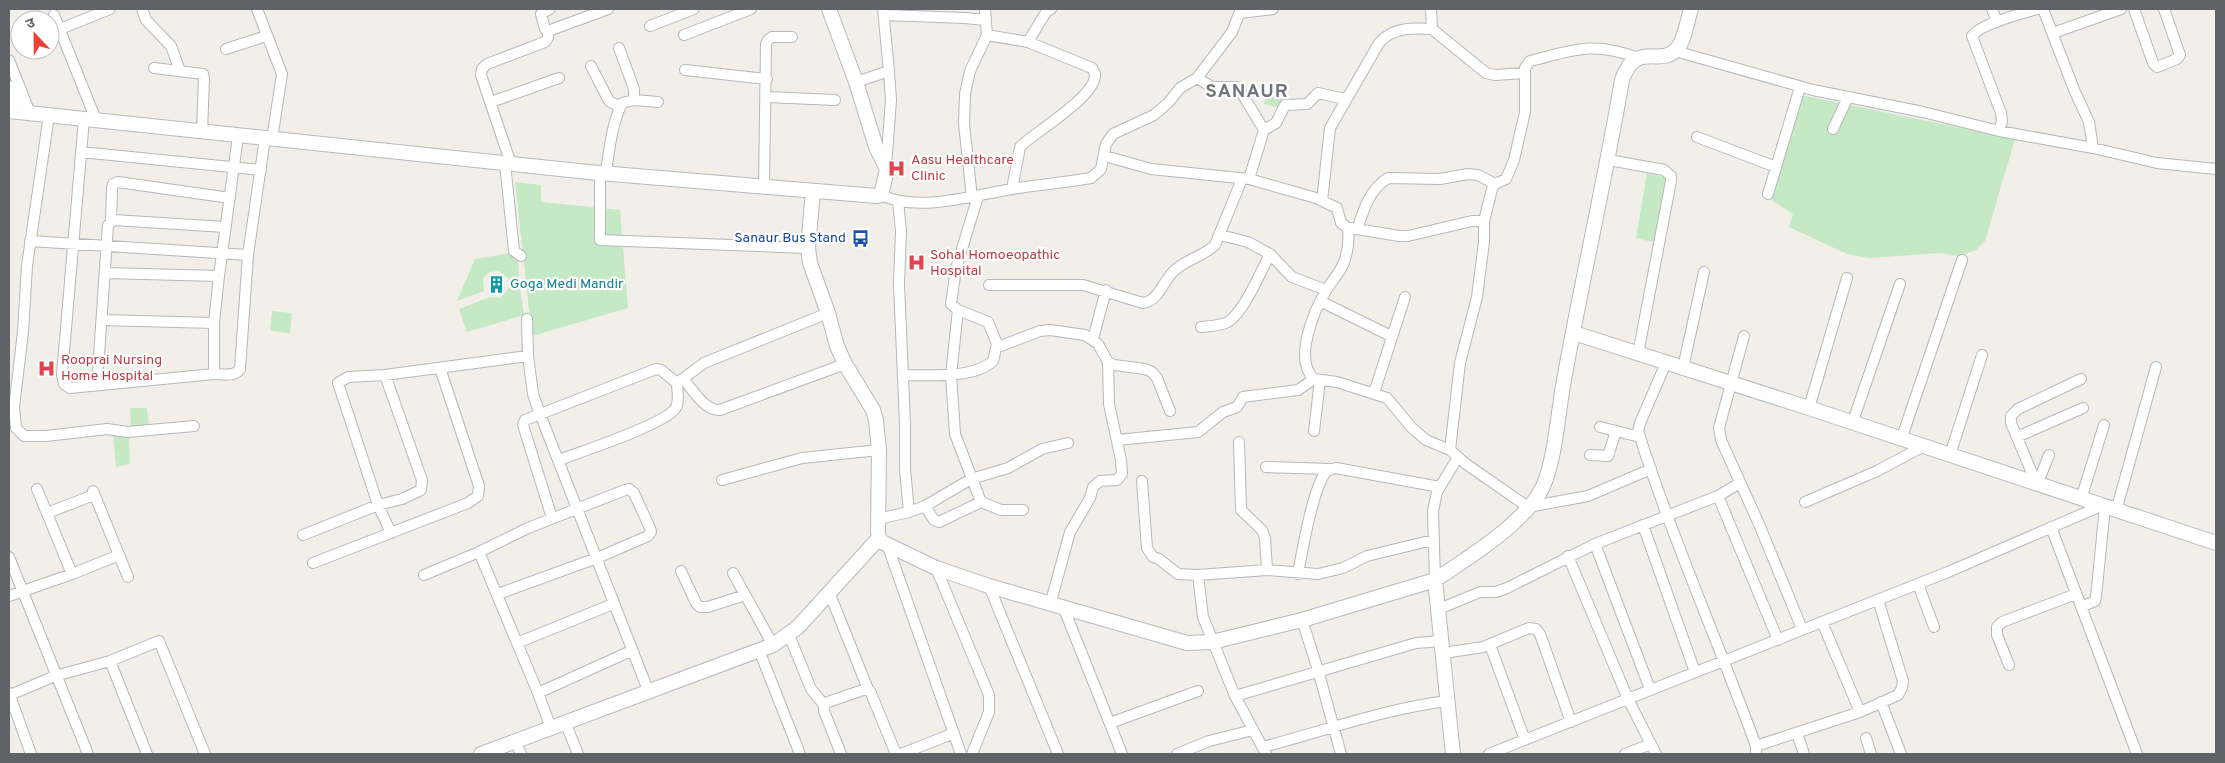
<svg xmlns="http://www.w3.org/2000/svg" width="2225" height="763" font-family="Overpass,'Noto Sans Devanagari',sans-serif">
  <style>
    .green { fill: #c5e8c5 }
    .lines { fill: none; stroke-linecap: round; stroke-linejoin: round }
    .street-casing { stroke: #b5b8bc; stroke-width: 12 }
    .secondary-casing { stroke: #b6babf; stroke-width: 16 }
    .street { stroke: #fff; stroke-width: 10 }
    .secondary { stroke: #fff; stroke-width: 14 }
    .labels { text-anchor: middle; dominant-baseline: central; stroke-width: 4.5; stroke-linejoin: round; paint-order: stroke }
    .health-label { font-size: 14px; fill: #be3a42; stroke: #fff; text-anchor: start }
    .transit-label { font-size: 14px; fill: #164399; stroke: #fff; text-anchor: end }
    .culture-label { font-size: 14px; fill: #0d838f; stroke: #fff; text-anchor: start }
    .district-label { font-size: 19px; font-weight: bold; letter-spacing: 1px; fill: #70757a; stroke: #fff }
  </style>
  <rect width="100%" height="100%" fill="#f1efe8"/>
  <path class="green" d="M1267 93 1283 97 1280 108 1264 104Z
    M1801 95 2015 139 1985 241 1976 250 1959 256 1940 253 1869 258 1847 254 1789 227 1793 214 1771 200Z
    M1647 173 1675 180 1661 244 1636 238Z
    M515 182 541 185V202L620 210 628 308 532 336Z
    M511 253 513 259 518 261 519 278 509 279 499 271 490 272 483 278 484 291 457 301 475 259Z
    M509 288H520L524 315 467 332 459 309 490 297 500 298Z
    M272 311 292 313 290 333 270 331Z
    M130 408H147L149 427H131Z
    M113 434 129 436 130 464 116 467Z"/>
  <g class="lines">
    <defs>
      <path id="street" d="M142 9 146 20 171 46 180 71
        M257 9 282 74 272 139
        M550 9 541 14 545 29 548 31 608 9
        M883 9 889 71
        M1431 9 1432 29 1486 73 1495 75 1525 73
        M1992 9 1997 22
        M2043 9 2075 92 2089 122 2093 148
        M2134 9 2153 63 2157 67 2177 59 2180 55 2164 9
        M1240 13 1273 9
        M54 15 96 120
        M884 15 965 18 985 20
        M650 26 694 9
        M60 29 110 9
        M2053 33 2121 9
        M684 35 751 9
        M987 35 1028 42 1092 68 1095 74C1097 96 1036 131 1020 147L1012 189
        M1028 42 1046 12 1051 9
        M619 48 634 89V100
        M226 49 266 36
        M1675 51 1813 90 1923 112 1999 131 2093 148 2157 163 2216 169
        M9 60 30 113
        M591 66 609 101 620 107
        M154 68 203 74 204 78 202 132
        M685 70 767 79
        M1197 78 1212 87H1238L1264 130 1249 179
        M856 82 889 71 891 100 886 167
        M9 86 19 113
        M767 97 835 100
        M491 102 559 78
        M49 115 27 266 23 332 14 407 16 428 24 436H46L107 429 128 432 194 426
        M84 119 62 375 64 384 70 388 214 374C223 374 235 377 240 369L248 255 265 138
        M1833 129 1848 97
        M1264 130 1276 123 1285 105 1307 104 1318 93 1345 99
        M1999 131 2002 121 2001 113 1972 36C1982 23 2021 14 2037 9
        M1697 137 1776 167
        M81 152 261 170
        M1105 156 1151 169 1249 179 1316 198 1337 208 1341 223 1348 228C1349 238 1348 250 1345 259 1342 271 1333 279 1327 289 1314 310 1293 360 1314 379
        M1609 160 1664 170 1671 176V181L1638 354
        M505 163 514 251 521 256
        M511 164 481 75 482 69 487 64 545 42 548 38V31
        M600 173V240L808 248
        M606 173C609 150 612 124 622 103L634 100 658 102
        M764 186 766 44 768 40 772 37H792
        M1768 194 1800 87
        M881 195C917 212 968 197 1006 190 1034 185 1063 183 1091 178L1101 169 1106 144 1113 134 1154 115 1168 103 1180 88 1197 78 1232 32 1241 9
        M972 198 964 124 965 94 970 71 987 35 985 9
        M898 201 901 231 899 284 905 424V469L909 512
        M1322 201 1330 128 1379 43C1393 27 1412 28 1432 29
        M111 222 112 188 113 184 118 182 230 198
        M1358 227C1364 208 1370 189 1388 178L1440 179 1468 174 1478 175 1495 184
        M1351 228 1399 236H1408L1472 221H1484
        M1220 235 1248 242 1270 254 1292 277 1326 290
        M30 241 248 255
        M106 273 219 276
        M989 285H1083L1143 303C1160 300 1163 280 1175 270 1187 259 1204 256 1215 245L1242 179
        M1322 302 1391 336
        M102 320 214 323
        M1201 327C1210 326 1220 326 1228 322 1244 312 1261 271 1270 254
        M1744 336 1719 428 1721 440 1759 524 1802 629
        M1093 339 1106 290
        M998 347 1040 331 1050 330 1085 335 1098 344 1108 362 1114 365 1145 369 1152 372 1157 378 1170 411
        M528 356 533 394 540 414 648 690
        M1666 363 1640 423 1638 431C1672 538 1718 641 1756 746V754
        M1683 368 1704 272
        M214 374V323L219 276 238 136
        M904 375C928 375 974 379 993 361L997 344 988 322 958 310 951 304 956 269 978 196
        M684 380C693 390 705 411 720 410L845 364
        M97 384 108 225 114 220 225 227
        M1374 393 1405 297
        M1809 408 1847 278
        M1852 424 1900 284
        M1600 427 1640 437
        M1314 431 1320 380
        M2017 437 2083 408
        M1117 440 1198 432 1223 412 1237 407 1243 397 1298 390 1314 379 1337 382 1387 398 1412 428 1426 440 1450 450 1466 464 1528 507 1588 496 1651 469
        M1901 440 1962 260
        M1239 442 1241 510 1262 530 1265 538 1267 570
        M1450 450 1460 363 1477 297 1484 242V221L1492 189 1495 184 1506 179 1514 160 1525 112V68L1530 61C1574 50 1593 41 1638 58
        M1590 455 1608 456 1616 431
        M1950 455 1982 355
        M559 460C580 452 663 425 675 409 680 402 677 391 677 383
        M1266 467 1329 469
        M722 480 802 458 879 450
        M1142 481 1147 548 1153 557 1159 559 1178 574 1198 575 1267 570 1318 574 1343 568 1367 556 1433 540
        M2037 485 2011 423V416L2018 409 2081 379
        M2037 485 2049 455
        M37 489 72 574
        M1718 496 1778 640
        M2081 499 2104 425
        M981 502 1001 510H1023
        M1805 502 1877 471 1922 447
        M925 506 934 520 939 522 981 502 955 434 951 375 958 310
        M2116 511 2156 367
        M47 513 94 495
        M552 518 523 425 525 420 656 369 661 370 677 383 704 363 828 313
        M878 519 909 512 925 506 971 479 1008 468 1042 449 1068 443
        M1643 525 1695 672
        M2051 527 2137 754
        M391 533 378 505 338 383 348 377 385 375 528 356 527 319
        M303 535 378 505 402 499 421 490 422 480 385 375
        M887 544 961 754
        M1595 544 1650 689
        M479 552 538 693 551 728
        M119 555 128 577
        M1568 556 1628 699 1656 754
        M9 557 88 754
        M313 563 468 503 478 496 479 486 440 368
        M936 568 989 695V712L972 754
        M681 571 696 603 700 607H708L745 595
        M733 573 773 645
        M1298 574C1302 552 1313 487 1326 472 1329 469 1332 469 1336 468L1440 487
        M424 575 479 552 528 528 625 490 629 489 634 493 650 528 651 532 648 536 597 558 498 594
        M1198 575 1203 617 1235 696 1266 754
        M1435 580 1433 511 1437 492 1458 457
        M1918 584 1934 627
        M989 586 1058 754
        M829 592 868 689
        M9 596 72 574 119 555 93 491
        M1050 605 1070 532 1090 498 1093 487 1100 481 1117 480 1122 474 1121 460 1109 404 1108 362
        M2081 607 2095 601 2096 597 2105 507
        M1064 609 1122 754
        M1439 609 1480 592H1496L1507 588 1595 544 1718 496 1740 483
        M1302 620 1318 670 1341 754
        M1822 622 1860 712
        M789 635 811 689 824 705
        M517 643 613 604
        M1490 645 1525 740
        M759 650 800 754
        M1444 653 1483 647 1529 628 1536 629 1540 634 1571 722
        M110 661 147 754
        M2009 665 1997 635V627L2002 622 2076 594
        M9 693 31 754
        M538 693 631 651
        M10 695 55 676 110 661 159 641 205 754
        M1235 696 1416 643 1442 641
        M1881 702 1901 754
        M565 722 578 754
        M1110 723 1198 691
        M1797 733 1804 754
        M1866 738 1871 754
        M515 741 521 754
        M1756 746 1860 712 1898 695 1902 688 1903 681 1878 600
        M1263 747C1324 731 1384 709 1447 701
        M841 754 824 711V705L828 702 866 689 870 691 896 754
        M901 754 952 734
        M1177 754 1209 741 1253 730
        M1489 754 1948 572 2101 506
        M1625 754 1651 744"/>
      <path id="secondary" d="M9 111 588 172 877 196 881 195 887 169 876 147 856 82 829 9
        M813 191 808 248 810 263 828 313 837 346 845 364 873 410 876 420 879 450 878 533 879 538 882 542 936 568 989 586 1187 643 1212 642 1302 620 1435 580 1453 754
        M1574 333 1809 408 2216 543
        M1435 580C1469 557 1517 528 1539 494 1555 469 1558 410 1564 380 1582 280 1605 180 1622 80 1636 40 1659 67 1676 50 1685 41 1687 21 1691 9
        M481 754 773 645 798 627 879 538"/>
    </defs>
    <use href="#street" class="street-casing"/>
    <use href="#secondary" class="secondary-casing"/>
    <use href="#street" class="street"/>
    <use href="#secondary" class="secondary"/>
  </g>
  <defs>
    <symbol id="hospital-bare" viewBox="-9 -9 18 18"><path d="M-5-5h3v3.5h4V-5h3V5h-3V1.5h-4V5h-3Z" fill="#e0444e" stroke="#fff" stroke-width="2.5" paint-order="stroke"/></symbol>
    <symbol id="bus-bare" viewBox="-9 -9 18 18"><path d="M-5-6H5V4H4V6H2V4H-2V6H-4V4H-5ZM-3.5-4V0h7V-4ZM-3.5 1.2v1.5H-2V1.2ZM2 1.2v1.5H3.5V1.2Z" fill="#1a4fb4" stroke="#fff" stroke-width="2.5" paint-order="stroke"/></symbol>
    <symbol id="building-bare" viewBox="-9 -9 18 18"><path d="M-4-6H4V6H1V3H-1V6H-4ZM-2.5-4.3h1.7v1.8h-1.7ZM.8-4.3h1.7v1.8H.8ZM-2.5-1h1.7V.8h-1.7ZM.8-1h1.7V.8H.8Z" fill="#0f9aa8" stroke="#fff" stroke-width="2.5" paint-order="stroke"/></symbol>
  </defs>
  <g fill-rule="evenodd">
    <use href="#hospital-bare" x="884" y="156" width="25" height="25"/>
    <use href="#bus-bare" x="848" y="226" width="25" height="25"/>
    <use href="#hospital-bare" x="904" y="250" width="25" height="25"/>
    <use href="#building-bare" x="484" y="272" width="25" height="25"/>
    <use href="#hospital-bare" x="34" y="356" width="25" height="25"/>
  </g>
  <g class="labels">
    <g class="health-label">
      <text x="911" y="160">Aasu Healthcare<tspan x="911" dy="16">Clinic</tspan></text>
      <text x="930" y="255">Sohal Homoeopathic<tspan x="930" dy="16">Hospital</tspan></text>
      <text x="61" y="360">Rooprai Nursing<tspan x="61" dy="16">Home Hospital</tspan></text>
    </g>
    <g class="transit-label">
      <text x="846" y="238">Sanaur Bus Stand</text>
    </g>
    <g class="culture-label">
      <text x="510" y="284">Goga Medi Mandir</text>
    </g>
    <g class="district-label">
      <text x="1247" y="92">SANAUR</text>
    </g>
  </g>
  <rect width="2225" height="763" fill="none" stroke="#5f6368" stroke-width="20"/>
  <g transform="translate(35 35) rotate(338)"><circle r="24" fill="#ffffff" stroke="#bfc1c3"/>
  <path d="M0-4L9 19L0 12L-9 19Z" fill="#ea4335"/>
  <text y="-8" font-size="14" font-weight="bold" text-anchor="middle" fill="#5f6368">उ</text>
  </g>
</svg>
